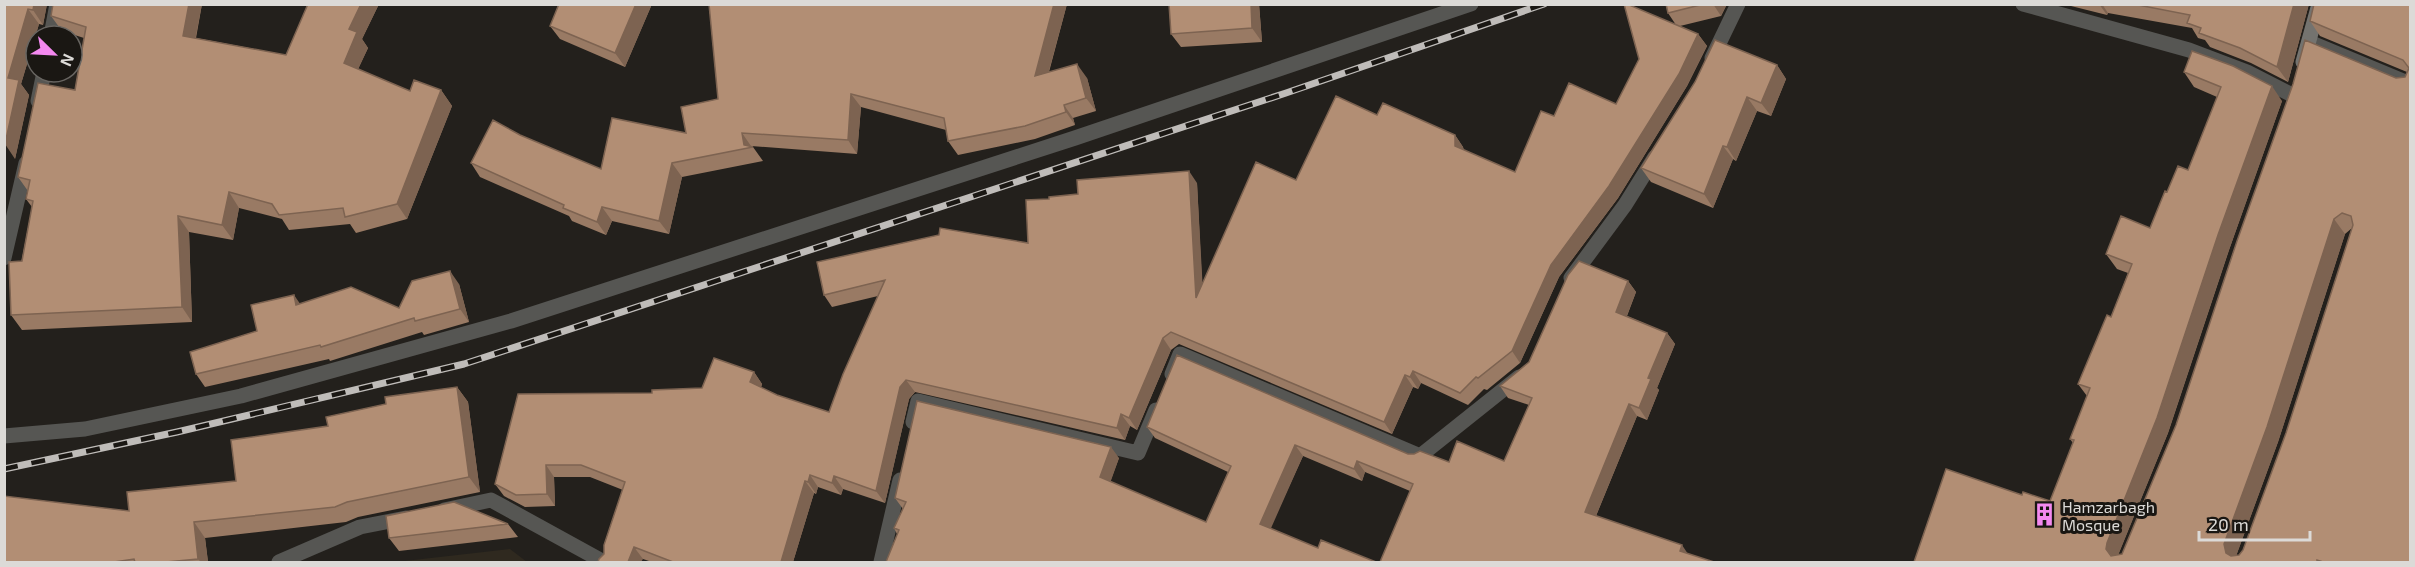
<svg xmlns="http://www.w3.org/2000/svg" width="2415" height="567" font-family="'Exo 2',sans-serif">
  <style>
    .built { fill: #2f291f }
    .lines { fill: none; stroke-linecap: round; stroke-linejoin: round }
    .street { stroke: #565653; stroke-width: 15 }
    .secondary { stroke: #74736f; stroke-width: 15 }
    .rail-casing { stroke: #bfbcb9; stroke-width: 7 }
    .rail { stroke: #1a1713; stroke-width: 4.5; stroke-dasharray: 14; stroke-linecap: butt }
    .wall { fill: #997a64; fill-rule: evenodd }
    .shaded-wall { fill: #7d6351 }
    .building { fill: #b28e74; stroke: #7d6351; stroke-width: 1.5; fill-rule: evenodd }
    .labels { text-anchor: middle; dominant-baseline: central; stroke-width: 6; stroke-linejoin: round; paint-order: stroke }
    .poi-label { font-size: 16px; fill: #dcdad7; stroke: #1a1713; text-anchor: start }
  </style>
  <rect width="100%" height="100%" fill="#23201c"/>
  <path class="built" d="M510 549 527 562H396Z"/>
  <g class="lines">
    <path class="street" d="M2023 4 2189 50 2247 72 2294 96
      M51 36 57 4
      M2309 42 2410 84
      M1712 58 1738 4
      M38 101 44 72
      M4 258 26 163
      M1571 278 1625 205 1655 157
      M1172 374 1180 354 1420 456 1519 377
      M913 422 918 401 1138 453 1156 410
      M4 436 85 429 241 396 511 321 1075 138 1471 4
      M444 510 491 500 604 562
      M279 562 360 527 406 518
      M881 562 900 480"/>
    <path class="secondary" d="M2303 62 2319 4"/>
    <defs>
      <path id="rail" d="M4 469 177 432 464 364 1286 93 1544 4"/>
    </defs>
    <use href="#rail" class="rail-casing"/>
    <use href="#rail" class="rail"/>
  </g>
  <path class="wall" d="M4 4H47L43 25 39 24 21 84 29 95 15 159Z
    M202 4 196 38 286 55 308 4H379L362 39 368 48 358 69 410 91 441 90 452 106 407 219 356 233 350 224 289 230 282 219 239 208 233 240 189 232 192 322 22 330 11 315 32 207 26 199 28 191 18 177 75 90 84 38 62 31 51 16Z
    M652 4 625 67 560 39 550 26Z
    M709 4H1067L1049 72 1087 78 1096 111 1073 118 1075 125 1035 139 958 155 948 141 946 130 861 107 857 154 751 146 753 147 763 161 682 177 669 234 612 221 606 235 572 221 569 216 480 177 471 163 520 135 601 169 686 133 718 99Z
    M1259 4 1262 42 1181 47 1171 34Z
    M1666 4H1726V6L1721 16 1680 26 1698 34 1707 46 1687 86 1618 198 1559 277 1520 363 1487 390 1484 389 1468 405 1421 383 1418 389 1413 387 1392 434 1179 344 1171 350 1137 430 1130 426 1125 440 915 392 909 399 885 503 843 489 841 495 818 487 816 494 814 493 793 562H652L643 559 604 554 623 490 590 477H554L555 506 525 507 504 496 495 484 652 393 702 388 754 372 762 384 761 388 777 395 829 412 878 296 832 307 824 295 1028 243 1049 199 1197 183 1202 283 1296 180 1377 115 1455 135 1463 147 1464 150 1515 172 1554 116 1616 104 1676 25 1668 13Z
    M2063 4H2309L2288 82 2251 63 2210 47 2205 40 2198 38 2192 28 2108 13 2107 15Z
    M2410 4V562H1914L2022 495 2050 501 2073 443 2070 439 2087 396 2078 384 2111 317 2128 273 2117 269 2106 254 2150 228 2167 192 2188 170 2217 97 2194 87 2184 72 2282 101 2229 250 2168 433 2118 555 2122 554 2396 78 2405 77 2407 72 2320 36 2310 21ZM2352 228 2286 433 2243 550 2239 555 2236 556 2278 442 2345 234Z
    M1777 65 1786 79 1771 116 1757 111 1736 161 1733 159 1713 208 1651 182 1641 168Z
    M1628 281 1636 292 1627 316 1667 333 1675 344 1657 388 1659 390 1647 420 1637 416 1596 516 1410 491 1365 472 1362 481 1303 456 1270 528 1318 548 1376 562 897 534 894 528 903 509 895 498 1119 458 1110 482 1206 522 1228 472 1155 438 1147 427 1408 454 1449 462 1504 461 1529 405 1508 398 1500 386Z
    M459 284 469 322 424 335 422 332 330 361 329 359 205 387 196 374 300 303 399 308Z
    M457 387 468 402 480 492 358 517 346 522 205 538 208 562H4L129 511 236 481 328 426Z
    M508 524 518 537 399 551 389 538Z"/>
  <path class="shaded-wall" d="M34 4H47L43 25 33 10Z
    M189 4H202L193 51 183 36Z
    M361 4H379L362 39 368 48 354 78 344 63 349 29Z
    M636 4H652L625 67 615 53Z
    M1054 4H1067L1044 89 1035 76Z
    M1251 4H1259L1262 42 1252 28Z
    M1713 4H1726V6L1721 16Z
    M2099 4H2102L2108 13 2107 15Z
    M2294 4H2309L2288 82 2277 67Z
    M28 9 39 24 21 84 29 95 15 159 5 144 8 78Z
    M1698 34 1707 46 1687 86 1618 198 1559 277 1520 363 1512 351 1551 265Z
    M1077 64 1087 78 1096 111 1086 98Z
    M1777 65 1786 79 1771 116 1761 103Z
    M2272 86 2282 101 2229 250 2168 433 2117 558V562L2106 549 2107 543Z
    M441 90 452 106 407 219 397 204Z
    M851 94 861 107 857 154 848 140Z
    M1747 97 1757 111 1736 161 1727 147Z
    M1064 105 1073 118 1075 125 1066 112Z
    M742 133 751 146 744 145Z
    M1455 135 1463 147 1464 158 1455 146Z
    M1723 146 1733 159 1713 208 1704 194Z
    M672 163 682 177 669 234 659 221Z
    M1189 171 1197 183 1204 310 1196 298Z
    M229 192 239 208 233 240 222 225Z
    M602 207 612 221 606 235 597 222Z
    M178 216 189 232 192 322 182 307Z
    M2334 219 2345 234 2278 442 2235 559 2226 553 2224 544Z
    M450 271 459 284 469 322 460 309Z
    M1628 281 1636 292 1624 323 1616 312Z
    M294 295 303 308 296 305Z
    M1667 333 1675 344 1657 388 1659 390 1647 420 1639 408 1648 378Z
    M1163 338 1171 350 1137 430 1129 418Z
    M1413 371 1421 383 1418 389 1410 377Z
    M754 372 762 384 758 394 750 382Z
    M1405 375 1413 387 1392 434 1384 422Z
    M906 380 915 392 909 399 885 503 876 491 900 387Z
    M457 387 468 402 480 492 469 477Z
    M1629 404 1637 416 1593 523 1585 512Z
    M1121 414 1130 426 1125 440 1117 428Z
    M1295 445 1303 456 1268 535 1260 524Z
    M1111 447 1119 458 1108 489 1100 477Z
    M1357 461 1365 472 1362 481 1354 469Z
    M546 465 554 477 555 506 547 494Z
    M810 475 818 487 816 494 808 482Z
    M834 476 843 489 841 495 832 483Z
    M805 481 814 493 793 562H781Z
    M194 522 205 538 208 562H201L198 559Z
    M1682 545 1690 557 1680 551Z
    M634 547 643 559 641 562H628Z"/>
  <path class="building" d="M4 4H34L33 10 28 9 8 78 19 80 5 144Z
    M53 4H189L183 36 286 55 308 4H361L349 29 357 32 344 63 410 91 414 80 441 90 397 204 345 217 343 208 279 215 272 204 229 192 222 225 178 216 182 307 11 315 9 262 22 261 33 201 26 199 30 180 18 177 38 83 75 90 86 27 51 16Z
    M559 4H636L615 53 550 26Z
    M709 4H1054L1035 76 1077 64 1086 98 1064 105 1066 112 1025 126 948 141 944 118 851 94 848 140 742 133 744 145 753 147 672 163 659 221 602 207 597 222 563 208 564 205 471 163 493 120 520 135 601 169 612 118 686 133 681 107 718 99Z
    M1169 4H1251L1252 28 1171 34Z
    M1624 4H1627L1698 34 1679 74 1609 186 1551 265 1512 351 1478 378 1476 377 1460 393 1413 371 1410 377 1405 375 1384 422 1171 332 1163 338 1129 418 1121 414 1117 428 906 380 900 387 876 491 834 476 832 483 810 475 808 482 805 481 781 562H673L634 547 628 562H598L599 559 604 554V545L625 482 581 465H546L547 494 516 495 495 484 518 394 652 393V390L702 388 714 358 754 372 750 382 777 395 829 412 843 374 885 280 824 295 817 262 939 235 940 228 1028 243 1026 200 1049 199V197L1078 194 1077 180 1189 171 1196 298 1256 162 1296 180 1336 96 1377 115 1383 103 1455 135V146L1515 172 1541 111 1554 116 1569 83 1616 104 1639 59Z
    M1666 4H1704L1668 13Z
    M2133 4H2294L2277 67 2240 48 2199 33 2201 28 2187 23 2190 15Z
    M2314 4H2410V562H2323L2317 560V562H1914L1946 469 2022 495 2023 492 2050 501 2074 440 2070 439 2090 388 2078 384 2107 315 2111 317 2132 264 2106 254 2121 216 2150 228 2165 191 2167 192 2178 166 2188 170 2221 87 2184 72 2192 51 2233 66 2272 86 2218 235 2157 418 2107 543 2106 549 2111 556 2122 554 2176 425 2237 241 2293 84 2305 40 2396 78 2405 77 2409 68 2403 60 2310 21ZM2342 213 2351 216 2353 225 2286 433 2243 550 2239 555 2231 556 2226 553 2224 544 2267 427 2334 219Z
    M1715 40 1777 65 1761 103 1747 97 1727 147 1723 146 1704 194 1641 168 1695 82Z
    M1579 261 1628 281 1616 312 1667 333 1648 378 1651 379 1639 408 1629 404 1585 512 1682 545 1680 551 1714 562H1380L1413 484 1357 461 1354 469 1295 445 1260 524 1318 548 1321 540 1376 562H886L899 530 894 528 906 502 895 498 917 401 1111 447 1100 477 1206 522 1231 466 1147 427 1177 355 1408 454H1414L1420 451 1449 462 1457 441 1504 461 1532 398 1500 386 1529 362 1568 275Z
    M450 271 460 309 415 321 414 318 321 347 320 345 196 374 190 352 257 331 251 305 294 295 296 305 351 287 399 308 412 281Z
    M457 387 469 477 347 502 335 507 194 522 198 559 166 562H135L134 559 114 562H4V496L129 511 127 492 236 481 231 440 328 426 326 417 386 404 385 397Z
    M454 502 508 524 389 538 386 516Z"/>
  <defs>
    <symbol id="building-bare" viewBox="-9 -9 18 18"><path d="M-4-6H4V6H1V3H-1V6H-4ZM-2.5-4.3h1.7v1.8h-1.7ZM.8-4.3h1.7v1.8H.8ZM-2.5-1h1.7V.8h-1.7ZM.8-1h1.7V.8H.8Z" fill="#f489f0" stroke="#1a1713" stroke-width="2.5" paint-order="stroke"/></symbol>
  </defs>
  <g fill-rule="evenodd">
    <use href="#building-bare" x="2028" y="498" width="33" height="33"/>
  </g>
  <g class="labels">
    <g class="poi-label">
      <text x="2062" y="506">Hamzarbagh<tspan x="2062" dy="18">Mosque</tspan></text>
    </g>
  </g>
  <rect width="2415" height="567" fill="none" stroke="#dcdad7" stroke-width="12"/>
  <g transform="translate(54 54) rotate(114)"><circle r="28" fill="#1a1713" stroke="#686561" stroke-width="1.5"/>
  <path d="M0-4.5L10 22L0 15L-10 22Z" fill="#f489f0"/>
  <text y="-9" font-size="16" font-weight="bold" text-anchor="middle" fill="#dcdad7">N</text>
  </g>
  <path d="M2199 531v9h111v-9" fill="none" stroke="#dcdad7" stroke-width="3"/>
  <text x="2208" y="531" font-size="18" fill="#dcdad7" stroke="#1a1713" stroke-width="4.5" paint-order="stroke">20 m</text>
</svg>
